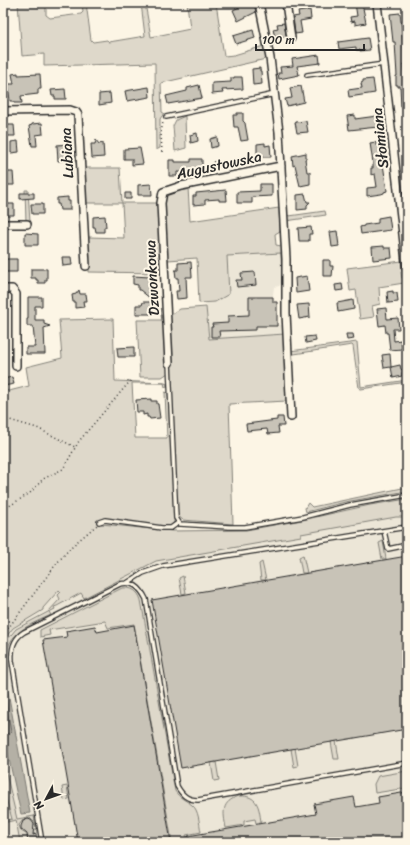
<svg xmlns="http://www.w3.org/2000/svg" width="410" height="845" font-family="Sriracha,sans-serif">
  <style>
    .built { fill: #ece6d7 }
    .green { fill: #ded8ca; stroke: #84827a }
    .water { fill: #b4b0a5; stroke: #7d7b74 }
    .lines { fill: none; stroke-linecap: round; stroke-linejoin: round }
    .shore { stroke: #62605c; stroke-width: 1 }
    .building { fill: #c8c3b7; stroke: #2b2b2b }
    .lane-casing { stroke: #2b2b2b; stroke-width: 6 }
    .street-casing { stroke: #2b2b2b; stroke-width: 10 }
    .path { stroke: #2b2b2b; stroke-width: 1.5; stroke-dasharray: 1 3; stroke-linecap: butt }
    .lane { stroke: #fcf5e5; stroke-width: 3.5 }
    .street { stroke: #fcf5e5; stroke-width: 7 }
    .labels { text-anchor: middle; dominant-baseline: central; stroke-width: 4; stroke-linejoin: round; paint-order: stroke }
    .street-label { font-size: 15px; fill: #2b2b2b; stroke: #fcf5e5 }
  </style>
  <rect width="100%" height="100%" fill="#fcf5e5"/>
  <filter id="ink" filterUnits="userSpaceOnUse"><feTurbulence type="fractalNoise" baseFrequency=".025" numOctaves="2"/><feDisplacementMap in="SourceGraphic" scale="8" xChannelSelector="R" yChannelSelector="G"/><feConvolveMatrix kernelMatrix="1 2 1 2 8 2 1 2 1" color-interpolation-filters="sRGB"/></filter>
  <g filter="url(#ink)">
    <path class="built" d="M281 253 282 283 279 286 274 287 273 294V302H277V325H284L285 334 209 339 206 302H215L229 294 226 256Z
      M407 499V842H3V641L65 560 155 530H246L302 520 370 505Z"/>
    <path class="green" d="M18 3H48L46 4V15L50 18 81 14 83 12 82 3H86L91 40 93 42 107 40 109 42 145 36 141 3H145L151 37 190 29 187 3H216L224 56 234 55 264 46 266 59 161 83 162 112 165 114 162 116 160 119V148L156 150 155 63 44 66V54L22 56Z
      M185 116 186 148 175 151 173 126 176 120Z
      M84 168H120L122 203H159L162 273 89 272 88 237 124 238 122 203H85Z
      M188 188 190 221 279 208 280 231 275 234 276 245 281 246 283 250 284 281 282 283 281 253 227 256 229 294 215 302 199 303 197 258 168 260V269L166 268 164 198 170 192Z
      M25 190H28L30 222H26Z
      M286 209H288L287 210V214L289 216 325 211 326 215 286 221Z
      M402 259 404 260V269L401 272 402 278 406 280V285L404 288V283L379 287 380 304 372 306 374 317 360 319 356 290 350 291 347 268 402 261Z
      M206 307 209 339 285 334 287 399V401L229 404 233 524 183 520 178 516 176 510 170 314H173L180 309Z
      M161 315 165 317 168 373 162 377H140L137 320H162Z
      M113 319 115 381 165 383 167 384V386L165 387 164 383H132L135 438H167L165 392 168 393 174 518V522L171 526 165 527 103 518 98 522 101 524 173 531 246 530 302 520 370 505 407 499V517H396L301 534V536L156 561 84 598 81 593 57 606 54 607 55 609 49 612 51 615C34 623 10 631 7 652 6 657 8 662 9 667L3 668V645L16 629 48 612 60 599 58 595 61 592 59 590 43 608V610L13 628 3 641V390L9 391 29 386 26 367 62 358 59 320Z
      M357 342 361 387 407 380V382L361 389 359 388 353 346 352 345 294 354 292 356 293 420 290 351Z
      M407 487V491L345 502 306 512 305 508 308 503 312 507Z
      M383 541 386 559H382L379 543Z
      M303 555 307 573H302L299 557Z
      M262 562 266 580H261L259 564Z
      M183 576 186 593 182 594 179 578Z
      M122 588C132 587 138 591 141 600L175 791C179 798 186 800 192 805 199 810 199 823 201 832L186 835 188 842H172L134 624 108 628 105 621 49 630 50 635 40 637V630Z
      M336 741 339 759H334L331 742Z
      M295 748 298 766 294 767 291 749Z
      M3 760 17 819 34 816 36 827 34 822 30 818 23 820 19 825 21 831 26 834 32 833 36 828 37 833 27 836 28 842H20L16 820 3 823V821L12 819 3 788Z
      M216 762 219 780 214 781 211 763Z
      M407 771V788L375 793 374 784 378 776Z
      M67 786 69 799 64 800 62 787Z
      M239 796C258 795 259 807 261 822L256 823 255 819 244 821V825L226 828C223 812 221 802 239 796Z"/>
    <path class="water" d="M3 675H5L30 813 21 814 6 745 3 720Z"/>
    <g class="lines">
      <path class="shore" d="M3 686 11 732 9 734 3 732"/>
    </g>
    <path class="building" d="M248 3H254L256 12 238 21 233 10Z
      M355 3H362L366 23 355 25V21L351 22 350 17 357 16Z
      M310 10 311 19 300 21 302 33 295 34 293 17 299 16 298 12Z
      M400 13 406 64H403L405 75 407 107 403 108 401 107 400 87H398V85H396V76H397L395 42H393L390 14Z
      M284 23 286 35 284 37 275 38 273 29 278 28 277 24Z
      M253 30 255 38 236 44 233 36Z
      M368 38 370 50 360 51V50H356V47L339 49 338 42Z
      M319 55 320 63 297 66 299 75 279 79 278 73H281L280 67 293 66 292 59Z
      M260 68V71H261L262 84 253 85 252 69Z
      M18 73V75L40 74 41 89H38V94L21 96 22 103H14L13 101H10L8 84H14L12 74Z
      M234 77H242L243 89 222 90 223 93 212 94V83L231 82V78H234Z
      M373 79 375 93 349 97 348 90 362 88 361 83 363 82V80Z
      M199 85 202 98 168 104 166 96 187 91V88Z
      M301 86 304 102 287 106 285 99 292 98 290 88Z
      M149 87 150 97 127 101 125 91Z
      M65 89 66 99H55V96H52L51 90Z
      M110 93 111 103 99 105V94Z
      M237 113H243V121L245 123 248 140 241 141 238 127H234L233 115H237Z
      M355 115V119L377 116 378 127 349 130 347 116Z
      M306 121 308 132 297 133 295 122Z
      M42 123 43 134 36 135 37 146H32L29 126 32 125V124Z
      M3 125H14L15 136H3Z
      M197 133 198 141 191 143 190 135Z
      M217 137 218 146 211 148 210 139Z
      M96 140 99 144 103 143 104 157 92 158 91 144H95Z
      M18 141 19 152 11 153V142Z
      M376 142V145L380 144 387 191 384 192V193L381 194 367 196V188L377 187 375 174 371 175V168H373V163L370 143Z
      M265 143V146L270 145 271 157H257V144Z
      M70 144 71 160 58 161 57 145Z
      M140 148 143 164 132 165V159H124V149Z
      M306 153V159H305L307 172H310V184L300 186 295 165 293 166 292 156Z
      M191 159H202V173L177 172V176H169V160H175V162H191Z
      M218 161 219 168 213 169V162Z
      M3 172H13L14 185H4Z
      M151 184 152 195H138V185Z
      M260 184H272V196L252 197V203H237V192L260 191Z
      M226 190 227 201H219V199L205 200V204L193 205V196H196V193Z
      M20 193H34V198L20 199Z
      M125 193H131V199H125Z
      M305 194 307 202H310L307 205V209L297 210V195Z
      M68 197V201H70V210H60L59 204H57V198Z
      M6 204H14V215H6Z
      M31 204H43V214H32Z
      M105 216 106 227H104V232H96L95 227H93V217Z
      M389 216 391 230 361 234 360 227 364 226V225L378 223V218Z
      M311 227 312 234H309V241H299L298 228Z
      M337 231 339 246 332 247 330 232Z
      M25 233 38 234V245H25Z
      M384 246V248H391L392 258 373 260 372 247Z
      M62 257H71L72 265 63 266Z
      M4 259H17V272H4Z
      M323 260H330V266H333L332 276H323Z
      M191 262 192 277H186L187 298 177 299 176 291H179L178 278H176L175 270H178V263Z
      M31 269H47V280H45V283H38V280H36V278H31Z
      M255 272 256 285 237 287 236 280H242L241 273Z
      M133 276 150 277V282H151V299L140 290H138V285L133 284Z
      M307 276 309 291 296 293 295 278Z
      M342 284 343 290 336 291 335 285Z
      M79 290 80 294H86L87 301H83L84 307 75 308V302H73L72 295 76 294Z
      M393 291V293H397L398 302 388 303 387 292Z
      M28 297H42V306H35V320H44V324L50 326 44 328 45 354H26V347H35L33 326H27V319H28Z
      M249 297H273V302H277V326H256V330L219 331 220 337H211V327H213L212 324 228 323V316L249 315Z
      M353 300 354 309 338 312 337 303Z
      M143 302H153V314H136V305H142Z
      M309 304 310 317 299 319 297 305Z
      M386 308 387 319 398 318 399 329H393L394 341 401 340 402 349 390 350 388 333H386L385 325 379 326 377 309Z
      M346 334H353L354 339 347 340Z
      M315 336 316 341 306 343 305 337Z
      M134 347V357H118L117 348Z
      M390 354 391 367 400 365 401 369 403 371 402 373V376L393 378 391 367 384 368 382 355Z
      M12 377 14 384 4 386 3 379Z
      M151 399V401H157V404H158L160 418 150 419 149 417H147V414L143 415V412H137L136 400Z
      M277 417H283L284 426H278L279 433 268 434 267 429 247 431 246 424 277 420Z
      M407 556V729L181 768 152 600Z
      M134 625 171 842H78L43 640 67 637 66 631 95 626 97 632Z
      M407 792V842H189L188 836 316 814 314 804 354 797 356 807 379 803 378 797Z
      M28 819 31 820 34 824 33 835 36 834 37 842H28L27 834 21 829V826L23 821Z"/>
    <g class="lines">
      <defs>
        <path id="lane" d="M307 75 384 64
          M166 117 275 94
          M169 363 176 518 180 524 229 527H245L303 517 350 505 407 495
          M99 522 105 520 162 528H171L178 523
          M384 531 388 549 407 545
          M127 583 143 573 163 566 407 527
          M42 842 12 661C11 649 13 639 24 632L120 584C133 581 140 587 146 599L177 786C182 795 187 800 198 800L407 763"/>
        <path id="street" d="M259 3 270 58 279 132 286 259V313L291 417
          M286 3 291 38
          M377 3 407 270
          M3 111 70 110 76 112 78 115 86 266
          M3 224H27
          M3 289H12L16 294V366
          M169 363 161 203 163 192 181 186 281 166"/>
      </defs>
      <use href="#lane" class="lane-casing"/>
      <use href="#street" class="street-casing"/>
      <path class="path" d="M162 152 161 133 163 122
        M3 418 37 428 75 447
        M3 510 30 493 43 479 63 469 79 441 132 379
        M3 635 57 563 72 546 97 525"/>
      <use href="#lane" class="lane"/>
      <use href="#street" class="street"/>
    </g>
  </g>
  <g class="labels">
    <g class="street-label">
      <text transform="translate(380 138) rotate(-96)">Słomiana</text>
      <text transform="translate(67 153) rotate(-93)">Lubiana</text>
      <text transform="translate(219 165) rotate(-12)">Augustowska</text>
      <text transform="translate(152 278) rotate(-93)">Dzwonkowa</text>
    </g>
  </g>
  <rect width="410" height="845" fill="none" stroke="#fcf5e5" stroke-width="16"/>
  <rect x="8" y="8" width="394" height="829" fill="none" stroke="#2b2b2b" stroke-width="1.5" filter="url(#ink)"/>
  <g transform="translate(46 799) rotate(229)" stroke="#fcf5e5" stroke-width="3" paint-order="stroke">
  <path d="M0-3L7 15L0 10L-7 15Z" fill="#2b2b2b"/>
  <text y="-6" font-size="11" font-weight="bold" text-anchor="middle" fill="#2b2b2b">N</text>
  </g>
  <path d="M256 44v6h108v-6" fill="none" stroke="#2b2b2b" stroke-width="2"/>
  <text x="262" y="44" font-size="12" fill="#2b2b2b" stroke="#fcf5e5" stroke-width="3" paint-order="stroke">100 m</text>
</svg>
